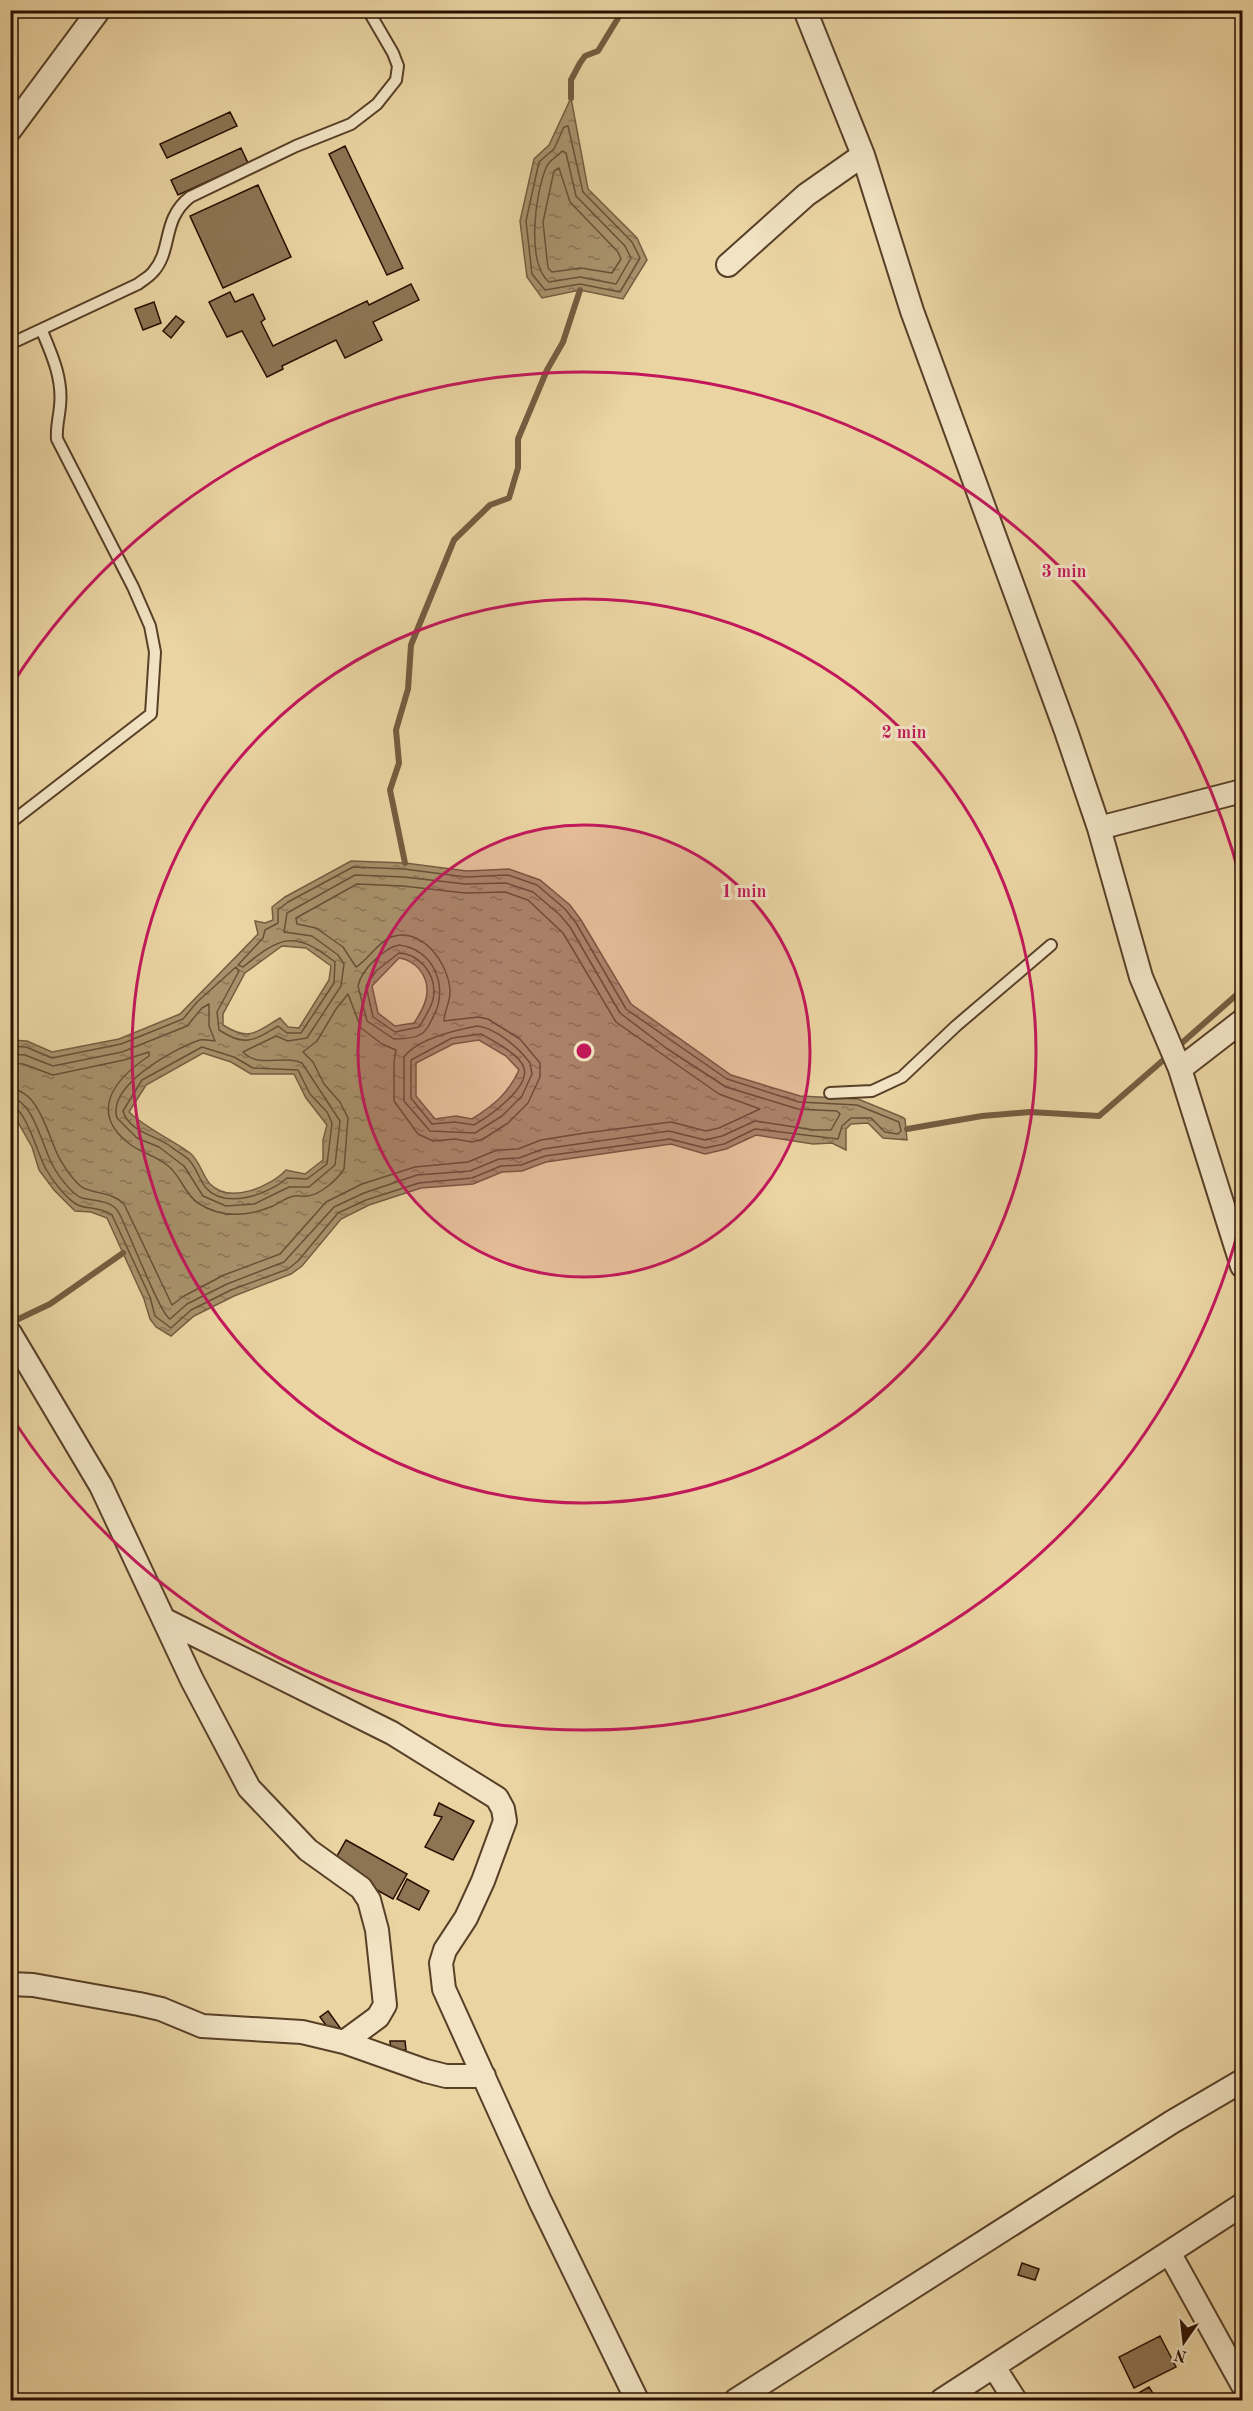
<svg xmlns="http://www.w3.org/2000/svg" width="1253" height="2411" font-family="'Old Standard TT',serif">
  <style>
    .water { fill: url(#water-ripples); stroke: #755d40; stroke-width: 1.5; fill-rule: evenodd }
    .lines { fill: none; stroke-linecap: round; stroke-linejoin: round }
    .shore { stroke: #685036; stroke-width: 1.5 }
    .stream { stroke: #755d40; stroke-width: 6 }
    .building { fill: #8d7554; stroke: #280e00; stroke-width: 1.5 }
    .service-casing { stroke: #584028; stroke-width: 14 }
    .minor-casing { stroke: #584028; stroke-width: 26 }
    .service { stroke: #f1e3c3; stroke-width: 10 }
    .minor { stroke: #f1e3c3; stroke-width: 22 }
    .ring { fill: none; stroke: #c2185b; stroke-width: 3 }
    .centre { fill: #c2185b; stroke: #f1e3c3; stroke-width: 3 }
    .ring-label { font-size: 18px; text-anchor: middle; font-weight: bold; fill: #c2185b; stroke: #f1e3c3; stroke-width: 6; stroke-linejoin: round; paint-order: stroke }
  </style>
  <defs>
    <pattern id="water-ripples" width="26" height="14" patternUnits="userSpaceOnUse" patternTransform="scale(1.5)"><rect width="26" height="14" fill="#a8916b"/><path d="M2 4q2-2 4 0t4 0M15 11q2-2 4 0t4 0" fill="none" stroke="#897556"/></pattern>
  </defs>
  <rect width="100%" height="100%" fill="#ead4a2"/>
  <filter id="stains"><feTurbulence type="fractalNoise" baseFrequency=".00333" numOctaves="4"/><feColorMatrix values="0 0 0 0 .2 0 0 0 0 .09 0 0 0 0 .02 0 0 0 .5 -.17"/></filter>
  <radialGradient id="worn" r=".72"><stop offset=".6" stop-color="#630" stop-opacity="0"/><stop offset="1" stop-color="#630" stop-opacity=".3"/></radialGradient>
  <path class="water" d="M571 98 588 189 637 238 647 260 623 299 580 290 542 298 527 277 520 221 534 159 549 145Z
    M351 861 405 863 467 871 509 869 540 880 570 905 581 920 631 1004 731 1075 800 1096 858 1099 902 1117 905 1119 907 1140 883 1138 868 1123 851 1124 846 1129V1150L832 1143 813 1144 756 1135 726 1149 705 1154 671 1144 546 1162 522 1171 502 1172 473 1184 421 1188 369 1205 341 1219 302 1266 291 1274 234 1296 194 1316 171 1336 156 1327 150 1319 144 1299 107 1218 91 1212 75 1211 54 1190 39 1170 32 1147 11 1110 10 1040 27 1041 52 1052 119 1039 180 1014 258 934 255 921 265 923 273 920 272 907 285 897ZM282 946 306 948 331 966 329 980 299 1028 288 1027 280 1018C256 1032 250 1042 223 1025V1014L245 973ZM399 958C415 960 428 975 427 992 427 1003 420 1014 414 1023L395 1026 378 1013 372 986ZM479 1040 506 1056 519 1070C508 1094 494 1105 472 1119L456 1116 435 1119 416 1096V1063L453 1044ZM203 1053 231 1062 251 1074H294L306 1098 327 1125 323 1140V1160L305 1174 286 1170C270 1187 230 1204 210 1184 202 1175 200 1161 190 1153 169 1138 147 1129 129 1112L146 1085Z"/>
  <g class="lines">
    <path class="shore" d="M568 126 583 192 632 242 640 258 620 292 580 284 545 290 532 274 526 221 539 162 554 149 564 127Z
      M562 151 566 153 576 196 625 246 631 258 616 284 580 277 549 282C526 263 535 194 546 168 548 161 557 157 562 151Z
      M559 168 570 202 618 252 621 259 612 273 581 268 552 272 548 268 543 222 554 171Z
      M399 945C435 949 450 990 432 1019 429 1025 427 1031 421 1034 414 1039 402 1039 394 1039L367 1021 358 986C361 970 384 948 399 945Z
      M399 953C418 954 434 971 434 992 434 1004 425 1017 419 1027L395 1032 373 1017 366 986 376 971Z
      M477 1026C496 1028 519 1048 530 1063L532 1074 522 1096 502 1116 475 1133 430 1131 404 1101V1057C417 1039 456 1030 477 1026Z
      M481 1034C492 1040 521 1055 524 1068 530 1088 488 1117 474 1125L455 1122 432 1124 411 1098V1060L452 1038Z
      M10 1046 26 1047 52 1058 121 1044 183 1019 197 1002 236 967 239 971 217 1012 219 1030C245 1047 253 1041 278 1026L287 1033H301L334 983 335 962C294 930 281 936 243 967L238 965 263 938 265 930 278 923V910L288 902 353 867 404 869 466 877 508 875 537 885 565 909 576 923 626 1009 727 1079 799 1102 857 1105 899 1122 901 1131 898 1134 885 1132 871 1118H851L842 1126 838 1139 755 1129 724 1144 705 1148 670 1139 545 1156 521 1165 501 1166 472 1178 419 1183 366 1200 338 1213 298 1261 288 1269 231 1290 191 1310 171 1328 155 1316 150 1297 112 1215C100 1206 86 1210 76 1204 65 1197 52 1180 46 1169 38 1156 26 1107 10 1105
      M202 1047 234 1057 253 1068 298 1070 310 1094 327 1112 332 1123 327 1164 307 1179 287 1178C269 1194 226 1210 206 1188 199 1180 197 1168 189 1160 184 1155 176 1151 170 1146 155 1135 129 1132 123 1111L142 1080Z
      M10 1054 25 1055 53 1066 122 1052 187 1026 202 1008 209 1004V1026L215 1041C209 1041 203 1038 197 1041 172 1050 107 1086 117 1118L137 1138 159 1147 184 1166 203 1196 226 1206 254 1204 289 1187H309L335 1165 340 1121 302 1063C283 1054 259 1069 243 1052L276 1036 288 1041 307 1038 341 986 344 964 338 955 312 936 284 932 287 913 355 875 404 877 465 884 506 883 533 892 560 915 570 927 620 1013 666 1048 726 1087 798 1109 837 1111 840 1114 831 1130H814L755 1121 722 1136 705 1140 669 1131 543 1149 519 1158 499 1159 470 1171 417 1175 364 1193 334 1207 284 1262 227 1284 187 1304 170 1319C160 1314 128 1230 119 1213 112 1200 95 1201 82 1198 72 1195 57 1174 52 1164 43 1148 33 1099 10 1098
      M10 1063 23 1064 53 1075 124 1060 149 1052V1056C113 1080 88 1113 131 1145 142 1153 156 1156 167 1165 181 1175 184 1194 198 1203 222 1219 249 1216 273 1206 279 1203 287 1197 294 1196 298 1195 303 1197 307 1196 320 1195 337 1180 344 1169L348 1118 340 1102 324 1084 313 1062 303 1052 317 1041 336 1009 348 994 361 1028 382 1044 396 1050 394 1062V1101L418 1134 433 1141 455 1139 472 1142 483 1139 508 1123 528 1103 540 1077V1063L520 1039 488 1019 478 1017 444 1021C444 1011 451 1001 450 990 448 963 422 926 391 937 377 943 368 960 356 967L343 947 316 928 297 924 296 918 357 884 403 886 465 893 505 892 528 900 563 933 616 1022 719 1094 760 1109 719 1128 706 1131 671 1122 585 1133 541 1140 518 1149 497 1150 468 1162 415 1167 362 1184 326 1202 280 1254 224 1275 184 1296 172 1305 124 1204C113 1193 99 1194 86 1189 76 1186 66 1169 61 1161 48 1140 41 1090 10 1089"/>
    <path class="stream" d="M571 98V80L580 63 585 56 598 51 623 10
      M405 863 390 790 399 763 396 730 408 689 411 645 454 540 490 505 509 498 518 468V439L547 370 563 342 580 290
      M1175 1049 1242 990
      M907 1129 982 1116 1030 1112 1099 1116 1168 1056
      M10 1323 50 1304 123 1253"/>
  </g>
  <path class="building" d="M230 112 237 126 167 158 160 144Z
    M345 146 403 268 387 275 329 154Z
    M241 148 248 163 178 195 171 180Z
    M258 185 291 257 223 288 190 216Z
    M411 284 419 300 373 322 382 340 345 358 336 340 282 366 283 369 267 377 242 331 227 337 209 302 230 292 235 302 253 294 265 319 261 322 273 346 367 301 369 305Z
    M154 302 161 323 143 330 135 309Z
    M176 316 184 322 171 338 163 331Z
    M439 1803 474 1821 453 1860 425 1847 442 1817 434 1815Z
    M346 1840 407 1874 393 1899 332 1865Z
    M407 1879 429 1891 419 1910 397 1899Z
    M328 2011 341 2029 333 2035 320 2017Z
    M390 2041H405L406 2050H391Z
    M1022 2263 1039 2269 1035 2280 1018 2275Z
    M1160 2336 1176 2367 1134 2388 1119 2357Z
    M1149 2387 1157 2400H1129L1128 2399Z"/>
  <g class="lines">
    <defs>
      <path id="service" d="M10 344 138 284C143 280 149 277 153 272 173 250 161 220 190 197L296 146 351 124 377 104 396 80 398 66 393 53 368 10
        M10 823 151 714 155 652 150 626 133 587 57 439C56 427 59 418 60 406 63 379 52 355 42 331
        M830 1093 872 1091 902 1077 956 1026 1051 945"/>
      <path id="minor" d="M805 10 863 155 912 311 1066 731 1099 828 1141 977 1180 1069 1242 1266
        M10 130 99 10
        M728 265 806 195 863 155
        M1099 828 1242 791
        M1180 1069 1242 1021
        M10 1333 101 1486 192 1680 249 1788 308 1850 361 1888 369 1900 377 1930 385 2005 378 2017 344 2042
        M165 1620 392 1733 497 1798 503 1809 505 1821 483 1881 466 1918 445 1950 441 1963 444 1989 540 2201 637 2400
        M10 1984 33 1985 139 2004 161 2009 202 2026 302 2032 344 2042 426 2071 446 2076H484
        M1170 2254 1242 2384
        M994 2367 1015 2400
        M736 2400 1172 2122 1242 2081
        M942 2400 1242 2205"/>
    </defs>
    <use href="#service" class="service-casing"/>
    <use href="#minor" class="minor-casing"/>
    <use href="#service" class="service"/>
    <use href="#minor" class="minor"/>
  </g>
  <circle cx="584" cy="1051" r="226" fill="#c2185b" fill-opacity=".12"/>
  <g class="ring">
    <circle cx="584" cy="1051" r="226"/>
    <circle cx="584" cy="1051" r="452"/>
    <path d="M1241 1221A679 679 0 0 1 11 1416M11 686A679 679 0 0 1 1241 881"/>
  </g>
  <circle cx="584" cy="1051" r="9" class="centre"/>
  <g class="ring-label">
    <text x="1064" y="577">3 min</text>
    <text x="904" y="738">2 min</text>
    <text x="744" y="897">1 min</text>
  </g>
  <rect width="1253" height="2411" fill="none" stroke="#ead4a2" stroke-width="36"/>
  <rect x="12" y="12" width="1229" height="2387" fill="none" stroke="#280e00" stroke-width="3"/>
  <rect x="18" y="18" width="1217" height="2375" fill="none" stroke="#280e00" stroke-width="1.5"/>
  <g transform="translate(1184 2342) rotate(194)" stroke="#f1e3c3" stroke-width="4.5" paint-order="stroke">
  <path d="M0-4.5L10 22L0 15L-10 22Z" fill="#280e00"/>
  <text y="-9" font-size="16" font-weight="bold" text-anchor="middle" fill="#280e00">N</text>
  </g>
  <rect width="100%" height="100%" filter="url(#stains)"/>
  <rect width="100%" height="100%" fill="url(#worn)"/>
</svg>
